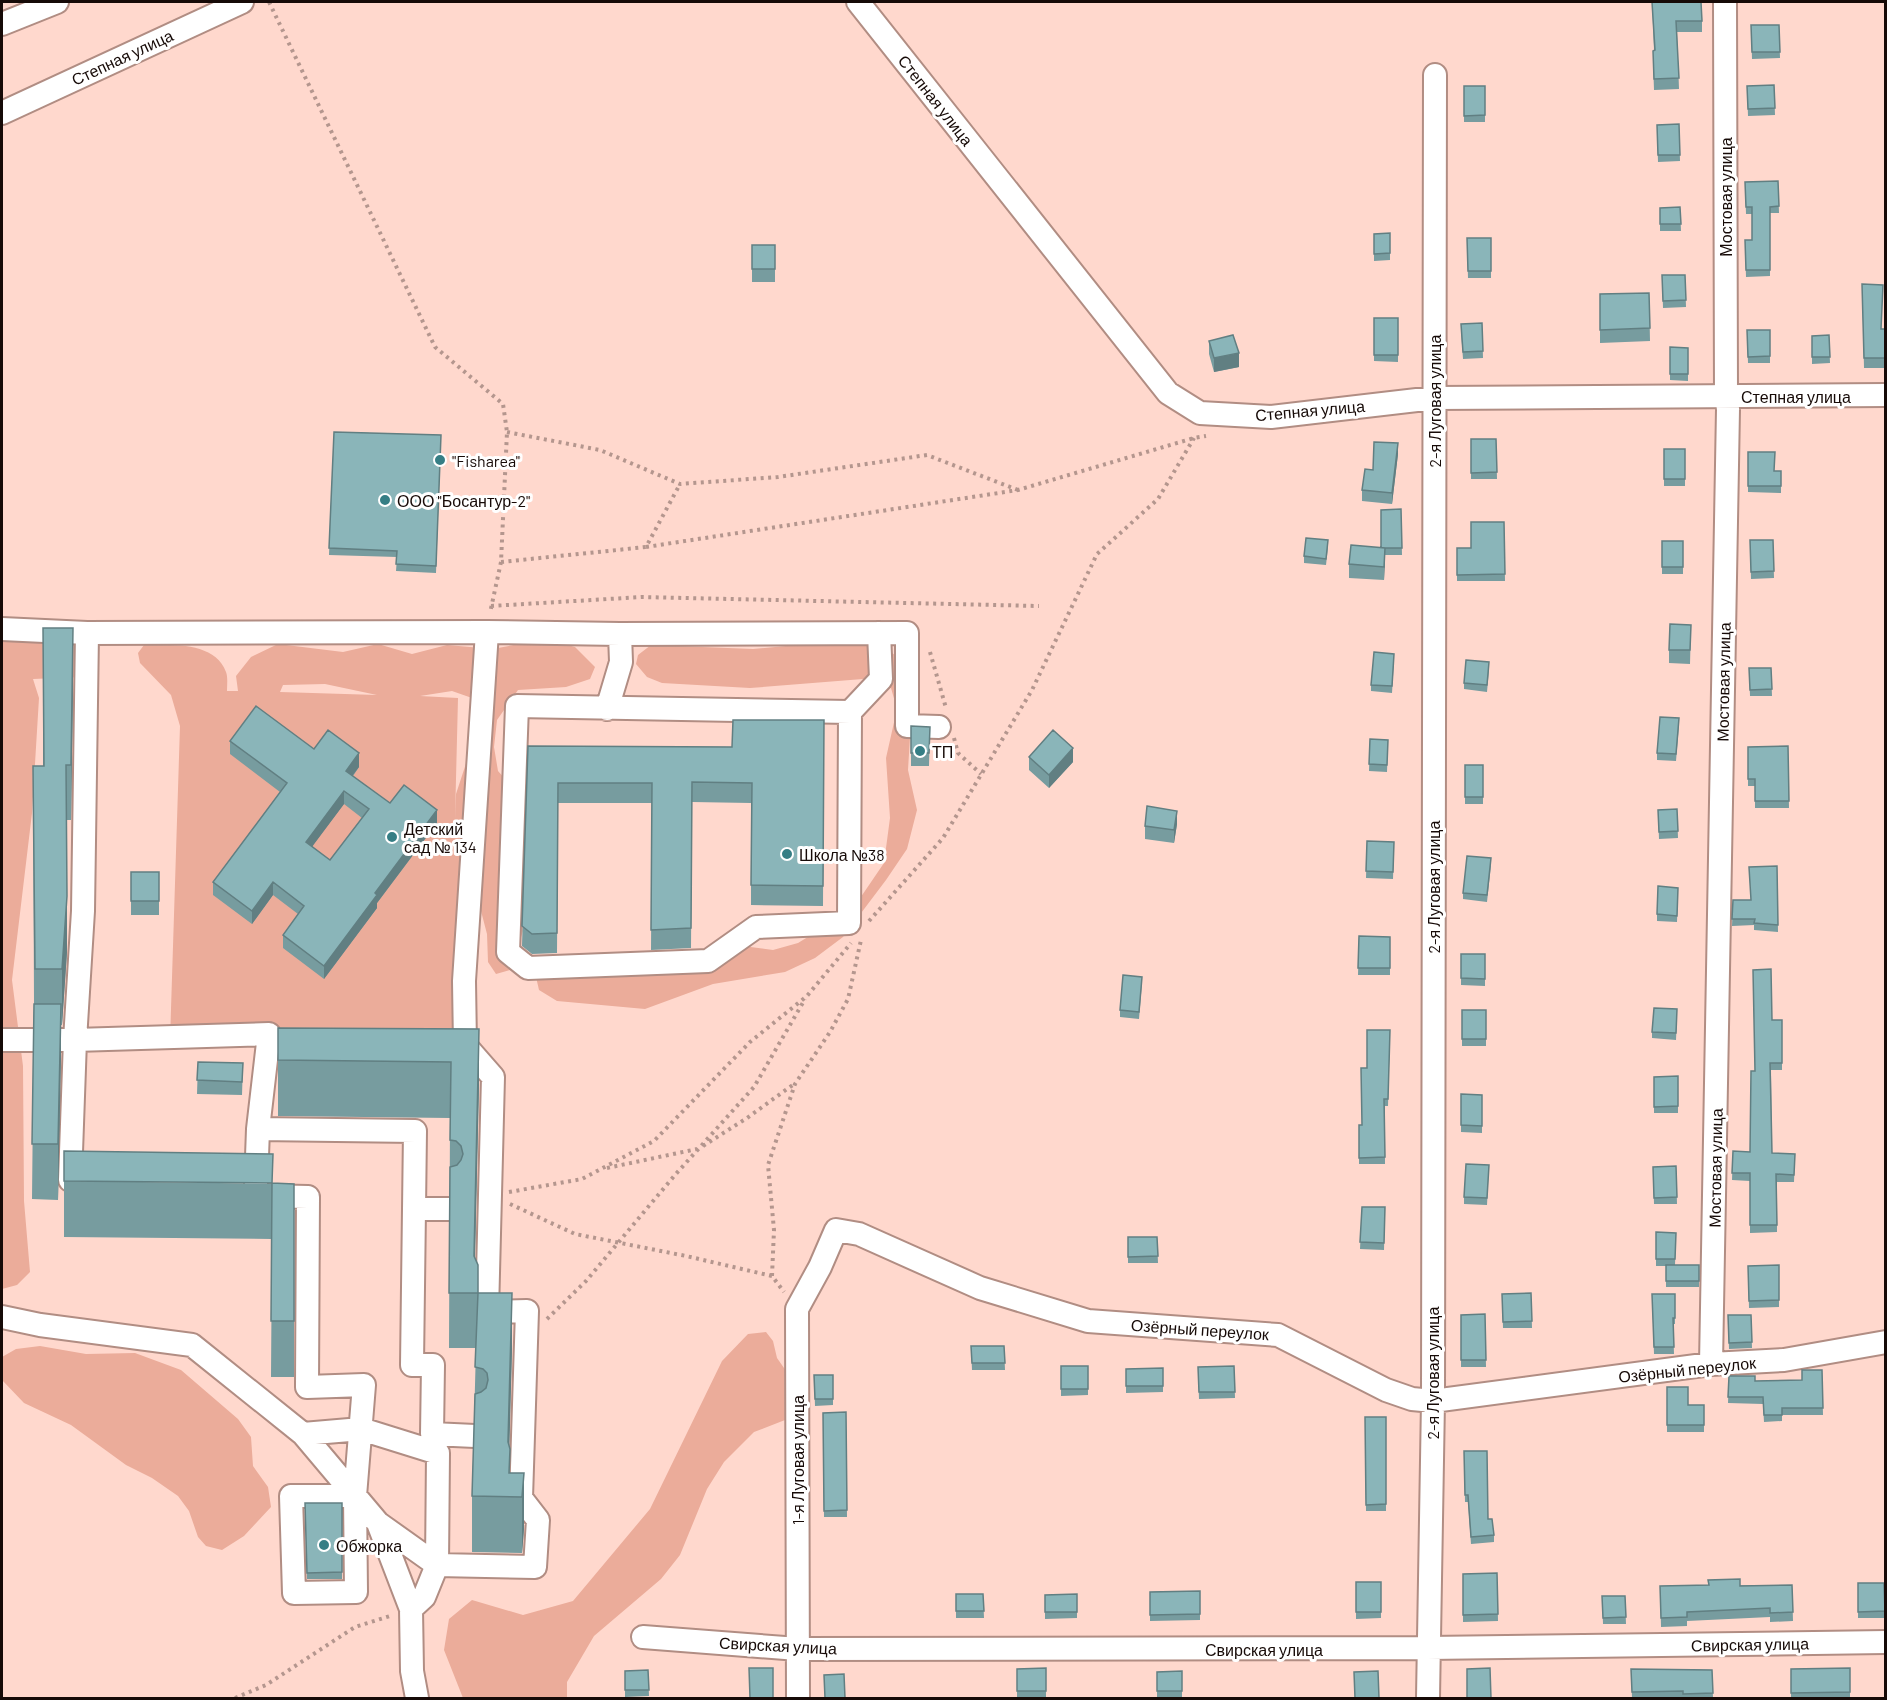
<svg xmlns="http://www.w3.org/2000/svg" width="1887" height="1700" font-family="Barlow,sans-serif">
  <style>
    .green { fill: #ebac9a; fill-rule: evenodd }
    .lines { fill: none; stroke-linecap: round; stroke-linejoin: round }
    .minor-casing { stroke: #b18d83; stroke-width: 26 }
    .path { stroke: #b4968e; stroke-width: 4; stroke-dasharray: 3 4.5; stroke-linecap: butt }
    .minor { stroke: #fff; stroke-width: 22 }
    .wall { fill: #779c9f; fill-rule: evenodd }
    .shaded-wall { fill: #617f82 }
    .building { fill: #8ab5b9; stroke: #617f82; stroke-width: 1.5; fill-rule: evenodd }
    .poi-dot { fill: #367e85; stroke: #fff; stroke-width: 2 }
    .labels { text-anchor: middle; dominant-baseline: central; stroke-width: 6; stroke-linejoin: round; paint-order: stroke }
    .street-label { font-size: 16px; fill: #160a07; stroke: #fff }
    .poi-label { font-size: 16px; fill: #160a07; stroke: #fff; text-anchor: start }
  </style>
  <rect width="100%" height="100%" fill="#ffd8cd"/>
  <path class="green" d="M2 631 57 638 86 646 81 677 33 679 39 698 32 813 12 980 23 1066 24 1201 30 1272 17 1285 2 1289Z
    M545 639 575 647 595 667 590 679 566 687 518 690 497 720 494 747 498 771 506 780 527 788 523 931 510 970 496 974 488 962 487 934 475 888 465 1006 450 1031 324 1046 170 1041 180 726 171 695 140 663 138 653 144 645C169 645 215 641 226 672 228 677 227 685 227 691H238L236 676 251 657 278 644 343 652 378 644 412 654 447 645 493 649ZM325 684 377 695 280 692 283 685ZM452 691 472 698 476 733 456 794 455 819 458 698 420 696Z
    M849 640 886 649 904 661 913 688 908 770 917 810 907 849 886 880 843 937 815 958 785 972 713 984 645 1009 557 1001 539 990 536 977 743 946 773 950 798 943 852 910 884 863 890 818 886 758 897 709 891 688 881 682 863 679 750 688 662 683 647 677 636 664 638 655 651 645 753 649Z
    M766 1332 773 1341 777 1358 791 1378 795 1409 785 1420 754 1432 724 1462 707 1489 680 1555 661 1579 594 1636 567 1682V1698H463L444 1650 449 1619 472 1600 523 1615 573 1601 650 1509 722 1361 748 1334Z
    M40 1346 86 1354 135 1353 181 1370 238 1419 251 1437 253 1466 268 1487 271 1507 244 1536 222 1550 206 1546 198 1537 189 1511 178 1496 152 1478 126 1465 71 1425 24 1403 2 1380V1357L16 1349Z"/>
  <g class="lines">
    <defs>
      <path id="minor" d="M858 2 1168 393 1200 413 1271 417 1434 398 1886 395
        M2 24 57 2
        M2 113 242 2
        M2 629 87 633 487 632 464 981 465 1045 493 1077 487 1312 527 1311 521 1498 538 1520 535 1567 437 1565 378 1523 303 1434
        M487 632 620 634 907 633V726L939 727
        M607 709 621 662 620 634
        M850 712 517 706 508 952 528 968 708 961 756 927 849 923 850 712 881 679 879 633
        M2 1040H75L269 1034 258 1129
        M70 1180 75 1040 83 911 87 633
        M256 1184 258 1129 415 1131 412 1365H433L432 1434 475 1436
        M263 1196 308 1197 307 1387 364 1385 355 1496 356 1592 294 1593 291 1496H355
        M414 1209H450
        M2 1317 40 1325 192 1345 303 1434 361 1429 438 1453 437 1565 424 1597 411 1609 412 1671 417 1698
        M1711 1364 1728 409 1726 396 1725 2
        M378 1523 411 1609
        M643 1637 798 1649 1428 1648 1886 1642
        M798 1698 797 1309 820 1267 836 1230 859 1234 980 1288 1088 1321 1278 1335 1386 1390 1412 1399 1433 1401 1711 1364 1784 1360 1886 1342
        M1428 1698 1433 1401 1435 75"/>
    </defs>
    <use href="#minor" class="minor-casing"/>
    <path class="path" d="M269 2 435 347 503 404 507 432 501 562 490 613
      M507 432 600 450 680 484 778 477 927 455 1018 490
      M646 547 1018 490 1194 438 1206 436
      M501 562 646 547 680 484
      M491 606 642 597 1039 606
      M930 652 946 708
      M954 738 958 753 981 774
      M869 921 943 838 1032 690 1097 554 1158 499 1194 438
      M703 1146 747 1118 794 1084
      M607 1168 697 1149
      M509 1192 582 1179 654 1141 750 1042 807 996 851 943
      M510 1204 575 1234 686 1256 772 1276 784 1292
      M772 1276 774 1230 768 1165 795 1084 830 1032 848 999 861 940
      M547 1319 586 1281 675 1175 754 1087 805 999
      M235 1698 266 1685 355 1627 390 1616"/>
    <use href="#minor" class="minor"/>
  </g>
  <path class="wall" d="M1652 2 1702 21V32H1677L1679 89 1654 90 1653 61 1654 50Z
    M1751 25H1779L1780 58 1752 59Z
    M1774 85 1775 115 1748 116 1747 86Z
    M1464 86H1485V122H1464Z
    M1679 124 1680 161 1658 162 1657 125Z
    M1778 181 1779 213H1770V276L1746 277 1745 240H1752V214H1746L1745 182Z
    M1680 207 1681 231H1660V208Z
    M1390 233V260L1374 261V234Z
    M1467 238H1491V278H1468Z
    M752 245H775V282H752Z
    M1662 275H1685L1686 307 1663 308Z
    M1862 284 1881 329H1886V368H1864Z
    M1649 293 1650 341 1600 343V294Z
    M1374 318H1398V362L1374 361Z
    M1482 323 1483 358 1463 359 1461 331Z
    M1747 330H1770V363H1748Z
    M1829 335 1830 363 1812 364V336Z
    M1209 341 1239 367 1214 372 1209 354Z
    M1670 347 1688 348V381L1670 380Z
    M334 432 441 435 436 573 396 571 397 557 329 555Z
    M1471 439H1496L1497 479H1471Z
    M1664 449H1685V486H1664Z
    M1748 452 1774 471H1781V493L1748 492Z
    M1398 454 1392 504 1362 501V490L1373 470Z
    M1401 509 1402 555H1385L1384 580 1349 578V564L1381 548Z
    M1504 522 1505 581H1457V548H1471Z
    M1750 540H1773L1774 578 1751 579Z
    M1662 541H1683V574H1662Z
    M1328 547 1326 565 1304 563V556Z
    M1691 625 1690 664 1669 663V650Z
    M43 628 73 683 71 820H66L67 952 62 1025H61L58 1200 32 1199 34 1004 33 766H43Z
    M1394 660 1392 693 1371 691V685Z
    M1749 668H1771L1772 696H1750Z
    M1489 669 1487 692 1464 689V683Z
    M824 720 823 906 751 905V803L692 802 691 948 651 950 652 803H558L557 953 532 954 522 946 528 746 732 747Z
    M1679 725 1676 761 1657 760V753Z
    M911 726 930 727 929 766H911Z
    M1370 739 1388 740 1387 772 1369 771Z
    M230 741 314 749 359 767 353 776 390 803 437 823 377 903V908L324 979 283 948V935L298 914 273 895 252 924 213 895V882L280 792 230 754ZM344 804 362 818 330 860 312 846Z
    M1788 746 1789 808H1755V786H1748V747Z
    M1029 757 1073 762 1049 788 1029 770Z
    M1465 765H1483V804H1465Z
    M1677 809 1678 838 1659 839 1658 810Z
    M1177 824 1174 843 1145 839V826Z
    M1367 841 1394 842 1393 879 1366 878Z
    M1491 865 1487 902 1463 899V893Z
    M1777 866 1778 932 1754 930V925L1732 926 1733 900H1751Z
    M131 872H159V915H131Z
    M1678 888 1677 922 1657 921V914Z
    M1359 936 1390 937V975H1358Z
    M1461 954H1485V986L1461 985Z
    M1142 983 1139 1019 1120 1017V1010Z
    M1462 1010H1486V1046H1462Z
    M1677 1016 1676 1040 1652 1038V1032Z
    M1772 1020H1782V1070H1771L1772 1153 1795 1154 1794 1182H1777V1232L1750 1233V1181L1732 1180 1733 1151 1750 1152 1755 1071Z
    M278 1028 479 1029V1084L475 1259 478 1293 512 1349 509 1447 510 1473H524V1529L522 1553 472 1552V1496L476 1348H449L450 1118 278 1116Z
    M1390 1030 1388 1106H1385V1164H1359V1125H1362L1367 1068Z
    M198 1062 243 1063 242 1095 197 1094Z
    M1678 1076V1113H1654V1077Z
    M1461 1094 1482 1095V1133L1461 1132Z
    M1489 1165 1487 1205 1464 1204V1197Z
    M1676 1166 1677 1204H1654L1653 1167Z
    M64 1181 294 1184V1377H271L272 1239 64 1237Z
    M1362 1207H1385L1384 1250 1360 1249Z
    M1656 1232 1676 1233 1675 1265H1699V1287H1666V1266H1656Z
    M1128 1237H1157L1158 1263H1128Z
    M1779 1265V1307L1749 1308 1748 1266Z
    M1531 1293 1532 1328H1503L1502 1294Z
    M1652 1294H1675V1324H1673L1674 1354H1654Z
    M1485 1314 1486 1367H1461V1315Z
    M1728 1315H1751L1752 1348 1729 1349Z
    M971 1346H1004L1005 1370H972Z
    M1061 1366H1088V1395L1061 1396Z
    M1234 1366 1235 1398 1199 1399 1198 1367Z
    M1163 1368V1392L1126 1393V1369Z
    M1822 1370 1823 1415H1782V1421L1764 1422 1763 1404 1728 1403 1729 1376 1755 1381 1802 1380Z
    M814 1375H833V1405L815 1406Z
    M1667 1387 1688 1405H1704V1432H1667Z
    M846 1412 847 1517H824L823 1413Z
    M1365 1417H1386V1511H1366Z
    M1464 1451 1494 1535V1542L1471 1544 1468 1502H1465Z
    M305 1503H342V1579H307Z
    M1497 1573 1498 1621 1463 1622V1574Z
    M1356 1582H1381V1618L1356 1619Z
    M1858 1583H1884L1885 1618H1858Z
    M1792 1585 1793 1621 1770 1622V1617L1687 1621V1626L1661 1627 1660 1586Z
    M1200 1591V1620L1150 1621V1592Z
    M956 1594H983L984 1618H956Z
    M1077 1594V1618L1045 1619V1595Z
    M1602 1596H1625L1626 1624H1603Z
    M1046 1668V1698H1017V1669Z
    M1850 1668V1698H1791V1669Z
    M1631 1669 1712 1670 1713 1698H1632Z
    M648 1670 649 1696 625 1697V1671Z
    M1182 1671V1697L1157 1698V1672Z"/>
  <path class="shaded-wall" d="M1239 353V367L1214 372V358Z
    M1398 443V454L1392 504V493Z
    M1385 548V561L1384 580V567Z
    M73 628V683L71 820V765Z
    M1073 748V762L1049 788V775Z
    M359 753V767L346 784V771Z
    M344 791V804L306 855V842Z
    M437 810V823L377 903V908L324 979V966L375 893Z
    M1177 811V824L1174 843V830Z
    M273 882V895L252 924V911Z
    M67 896V952L62 1025V969Z
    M61 1004V1060L58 1200V1144Z
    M479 1029V1084L474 1293V1256Z
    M512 1293V1349L508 1498V1442Z
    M524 1473V1529L522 1553V1497Z"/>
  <path class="building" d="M1652 2H1701L1702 21H1676L1679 78 1654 79 1653 51 1655 50Z
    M1751 25H1779L1780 52H1752Z
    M1774 85 1775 108 1748 109 1747 86Z
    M1464 86H1485V115L1464 116Z
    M1679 124 1680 155H1658L1657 125Z
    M1778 181 1779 206 1770 207V270H1746L1745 240H1752V207H1746L1745 182Z
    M1680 207 1681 224H1660V208Z
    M1390 233V253L1374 254V234Z
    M1467 238H1491V271H1468Z
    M752 245H775V269H752Z
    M1662 275H1685L1686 300 1663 301Z
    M1862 284 1883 285 1881 329H1886V358H1864Z
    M1649 293 1650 328 1600 330V294Z
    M1374 318H1398V355H1374Z
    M1482 323 1483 351 1463 352 1461 324Z
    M1747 330H1770V356L1748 357Z
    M1233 335 1239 353 1214 358 1209 341Z
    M1829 335 1830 357H1812V336Z
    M1670 347 1688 348V374H1670Z
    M334 432 441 435 436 566 396 564 397 551 329 548Z
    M1471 439H1496L1497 472 1471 473Z
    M1374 442 1398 443 1392 493 1362 490 1365 469 1373 470Z
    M1664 449H1685V479H1664Z
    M1748 452H1775L1774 471H1781V486H1748Z
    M1401 509 1402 548H1381V510Z
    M1471 522H1504L1505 574 1457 575V548H1471Z
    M1306 538 1328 540 1326 559 1304 556Z
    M1750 540H1773L1774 571 1751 572Z
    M1662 541H1683V567H1662Z
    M1351 545 1385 548 1384 567 1349 564Z
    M1670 624 1691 625 1690 650H1669Z
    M43 628H73L71 765H66L67 896 62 969H35L33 766H44Z
    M1374 652 1394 654 1392 686 1371 685Z
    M1466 660 1489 662 1487 685 1464 683Z
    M1749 668H1771L1772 689 1750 690Z
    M256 706 314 749 328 730 359 753 346 771 390 803 404 785 437 810 375 893 377 895 324 966 283 935 304 906 273 882 252 911 213 882 287 783 230 741ZM344 791 369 809 330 860 306 842Z
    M1660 717 1679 718 1676 754 1657 753Z
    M733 720H824L823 886 751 885 752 783 692 782 691 928 651 930 652 783H558L557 933 532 934 522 926 528 746 732 747Z
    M911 726 930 727 929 753H911Z
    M1053 730 1073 748 1049 775 1029 757Z
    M1370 739 1388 740 1387 765 1369 764Z
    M1788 746 1789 801H1755V779H1748V747Z
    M1465 765H1483V797H1465Z
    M1147 806 1177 811 1174 830 1145 826Z
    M1677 809 1678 831 1659 832 1658 810Z
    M1367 841 1394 842 1393 872 1366 871Z
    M1467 856 1491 858 1487 895 1463 893Z
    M1777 866 1778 925 1754 923 1755 919H1732L1733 900H1751L1749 867Z
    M131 872H159V901H131Z
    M1658 886 1678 888 1677 916 1657 914Z
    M1359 936 1390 937V968H1358Z
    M1461 954H1485V979L1461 978Z
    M1771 969 1772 1020H1782V1063H1770L1772 1153 1795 1154 1794 1175 1776 1174 1777 1225H1750V1173H1732L1733 1151 1750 1152 1751 1071H1755L1753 970Z
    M1123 975 1142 977 1139 1012 1120 1010Z
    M34 1004H61L58 1144H32Z
    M1654 1008 1677 1009 1676 1033 1652 1032Z
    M1462 1010H1486V1039H1462Z
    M278 1028 479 1029 474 1256 478 1265V1293H449L450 1167 457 1165 461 1160 463 1154 461 1146 456 1141 450 1140 451 1062 278 1060Z
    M1367 1030H1390L1388 1099H1384L1385 1157 1359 1158V1125H1362L1361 1068H1367Z
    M198 1062 243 1063 242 1082 197 1080Z
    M1678 1076V1106L1654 1107V1077Z
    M1461 1094 1482 1095V1126L1461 1125Z
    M64 1151 273 1154 272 1183 64 1181Z
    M1466 1164 1489 1165 1487 1198 1464 1197Z
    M1676 1166 1677 1197 1654 1198 1653 1167Z
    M272 1183 294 1184V1321H271Z
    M1362 1207H1385L1384 1243 1360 1242Z
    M1656 1232 1676 1233 1675 1259H1656Z
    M1128 1237H1157L1158 1256 1128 1257Z
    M1666 1265H1699V1281H1666Z
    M1779 1265V1300L1749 1301 1748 1266Z
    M478 1293H512L508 1442 510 1449 509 1473H524L522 1497 472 1496 475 1394 481 1392 486 1388 488 1380 487 1373 483 1369 475 1367Z
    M1531 1293 1532 1321 1503 1322 1502 1294Z
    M1652 1294H1675V1318H1673L1674 1347H1654Z
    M1485 1314 1486 1360H1461V1315Z
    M1728 1315H1751L1752 1342 1729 1343Z
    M971 1346H1004L1005 1363H972Z
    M1061 1366H1088V1389H1061Z
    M1234 1366 1235 1392H1199L1198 1367Z
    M1163 1368V1386H1126V1369Z
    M1802 1370H1822L1823 1408H1782V1415H1764L1763 1397H1728L1729 1376H1755V1381L1802 1380Z
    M814 1375H833V1399H815Z
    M1667 1387H1688V1405H1704V1425H1667Z
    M846 1412 847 1510 824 1511 823 1413Z
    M1365 1417H1386V1504L1366 1505Z
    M1464 1451H1487L1488 1519H1492L1494 1535 1471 1537 1468 1495H1465Z
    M305 1503H342V1572L307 1573Z
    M1497 1573 1498 1614 1463 1615V1574Z
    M1740 1579V1586L1792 1585 1793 1612 1770 1613V1608L1687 1612V1617L1661 1618 1660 1586 1709 1585 1708 1580Z
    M1356 1582H1381V1612H1356Z
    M1858 1583H1884L1885 1611 1858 1612Z
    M1200 1591V1614L1150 1615V1592Z
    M956 1594H983L984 1611H956Z
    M1077 1594V1612H1045V1595Z
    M1602 1596H1625L1626 1617 1603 1618Z
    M749 1668H773V1698H750Z
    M1046 1668V1691H1017V1669Z
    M1490 1668 1491 1698H1467V1669Z
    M1850 1668V1692L1791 1693V1669Z
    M1631 1669 1712 1670 1713 1693 1683 1694V1691L1632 1692Z
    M648 1670 649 1690H625V1671Z
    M1182 1671V1691H1157V1672Z
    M1378 1671 1379 1698H1355L1354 1672Z
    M844 1674 845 1698H825L824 1675Z"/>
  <g class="poi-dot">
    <circle cx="440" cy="460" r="6"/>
    <circle cx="385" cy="500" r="6"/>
    <circle cx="920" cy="751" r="6"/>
    <circle cx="392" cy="837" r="6"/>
    <circle cx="787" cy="854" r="6"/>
    <circle cx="324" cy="1545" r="6"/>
  </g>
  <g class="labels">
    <g class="street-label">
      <text transform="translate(122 57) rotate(-25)">Степная улица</text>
      <text transform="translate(936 100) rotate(52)">Степная улица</text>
      <text transform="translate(1725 197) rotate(-90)">Мостовая улица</text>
      <text x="1796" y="396">Степная улица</text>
      <text transform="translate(1434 401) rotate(-90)">2-я Луговая улица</text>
      <text transform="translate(1310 410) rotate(-5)">Степная улица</text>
      <text transform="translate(1723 682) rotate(-89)">Мостовая улица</text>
      <text transform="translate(1433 887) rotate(-90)">2-я Луговая улица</text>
      <text transform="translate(1715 1168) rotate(-89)">Мостовая улица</text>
      <text transform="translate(1200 1329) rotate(4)">Озёрный переулок</text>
      <text transform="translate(1687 1369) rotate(-6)">Озёрный переулок</text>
      <text transform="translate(1432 1373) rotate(-90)">2-я Луговая улица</text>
      <text transform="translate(797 1460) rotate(-90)">1-я Луговая улица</text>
      <text transform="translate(1750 1644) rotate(-1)">Свирская улица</text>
      <text transform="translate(778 1645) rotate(3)">Свирская улица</text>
      <text x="1264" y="1649">Свирская улица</text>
    </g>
    <g class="poi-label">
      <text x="452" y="460">"Fisharea"</text>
      <text x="397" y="500">ООО "Босантур-2"</text>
      <text x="932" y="751">ТП</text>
      <text x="404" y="828">Детский<tspan x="404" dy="18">сад № 134</tspan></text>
      <text x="799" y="854">Школа №38</text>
      <text x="336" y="1545">Обжорка</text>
    </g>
  </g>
  <rect width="1887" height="1700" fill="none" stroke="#160a07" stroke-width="6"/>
</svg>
